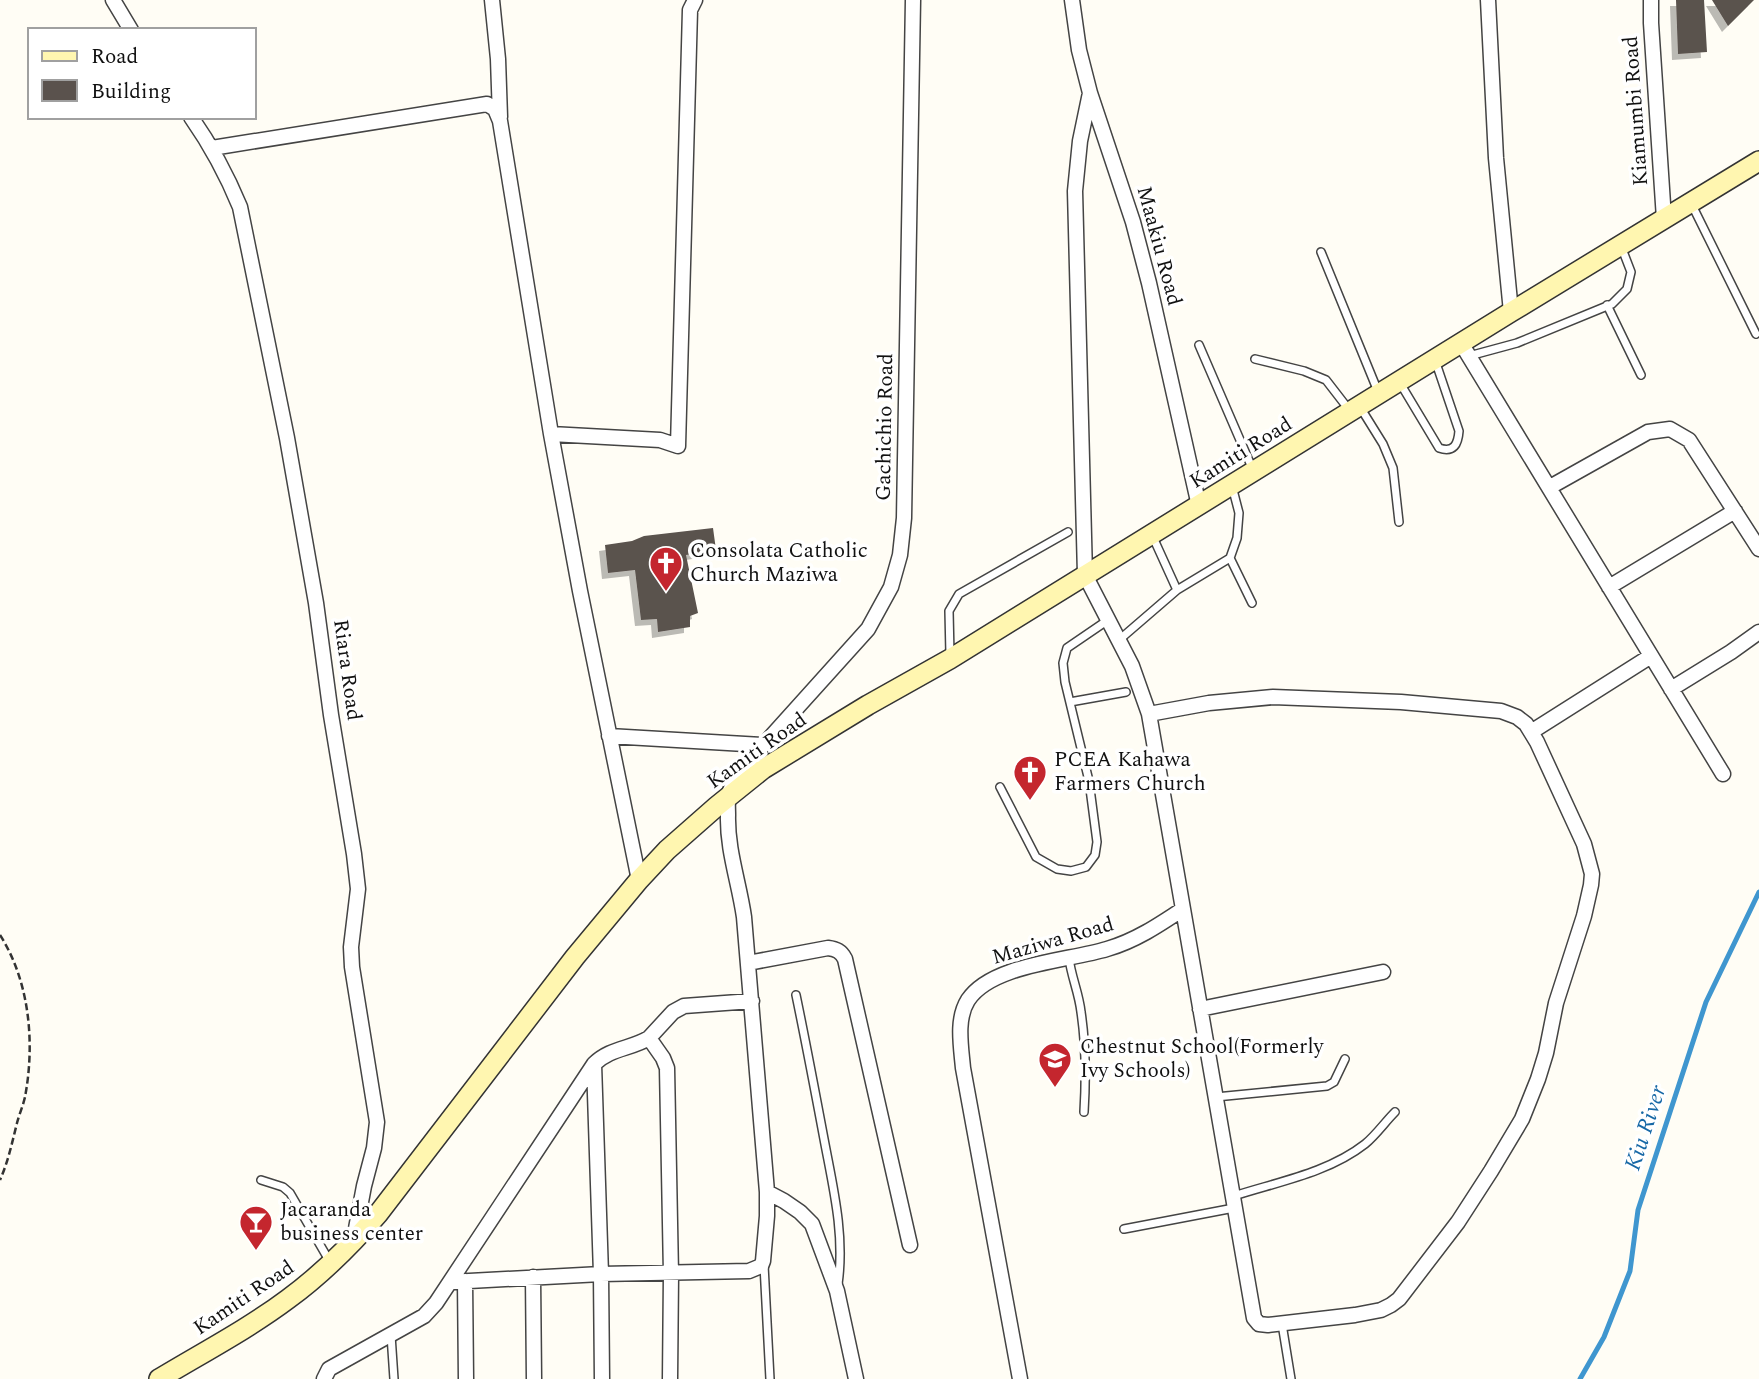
<svg xmlns="http://www.w3.org/2000/svg" width="1759" height="1379" font-family="Spectral,serif">
  <style>
    .lines { fill: none; stroke-linecap: round; stroke-linejoin: round }
    .stream { stroke: #3f96cf; stroke-width: 5 }
    .building { fill: #5a524d; filter: url(#shadow) }
    .service-casing { stroke: #444; stroke-width: 10 }
    .minor-casing { stroke: #444; stroke-width: 17 }
    .secondary-casing { stroke: #333; stroke-width: 22 }
    .path { stroke: #333; stroke-width: 2.5; stroke-dasharray: 7 3.5; stroke-linecap: butt }
    .service { stroke: #fff; stroke-width: 7 }
    .minor { stroke: #fff; stroke-width: 14 }
    .secondary { stroke: #fff6b0; stroke-width: 19 }
    .labels { text-anchor: middle; dominant-baseline: central; stroke-width: 7; stroke-linejoin: round; paint-order: stroke }
    .street-label { font-size: 21px; fill: #111; stroke: #fff }
    .poi-label { font-size: 21px; fill: #111; stroke: #fff; text-anchor: start }
    .water-label { font-size: 23px; font-style: italic; fill: #1768a6; stroke: #fff }
  </style>
  <defs>
    <filter id="shadow"><feDropShadow dx="-6" dy="6" stdDeviation="0" flood-color="#0004"/></filter>
  </defs>
  <rect width="100%" height="100%" fill="#fffdf5"/>
  <g class="lines">
    <path class="stream" d="M1580 1379 1604 1337 1630 1271 1638 1210 1706 1002 1759 892"/>
  </g>
  <path class="building" d="M1676 0H1704L1707 52 1678 54Z
    M1712 0H1754L1728 26Z
    M713 528 716 550 686 555 698 613 690 616V627L658 632 657 619 641 620 635 570 608 573 605 545 632 541 644 536Z"/>
  <g class="lines">
    <defs>
      <path id="service" d="M1691 203 1756 334
        M1321 252 1379 394
        M1607 305 1641 375
        M1199 345 1253 470
        M1469 356 1517 343 1612 304 1627 289 1631 272 1621 246
        M1255 359 1304 371 1326 380 1350 411
        M1400 383 1439 448C1454 453 1458 444 1459 431L1435 360
        M1360 407 1383 444 1393 468 1399 522
        M1152 535 1177 590
        M1230 558 1252 603
        M1119 640 1177 590 1230 558 1237 538 1239 513 1232 486
        M950 655 949 611 959 594 1068 532
        M1070 702 1126 692
        M1000 787 1036 857 1057 869 1071 871 1086 867 1095 855 1097 842 1089 781 1065 682 1063 663 1067 648 1108 620
        M1069 958C1071 976 1079 993 1081 1012 1086 1045 1086 1079 1084 1112
        M796 995C806 1043 815 1091 824 1139 833 1187 845 1235 838 1284
        M1216 1097 1327 1086 1334 1082 1345 1059
        M261 1180 283 1187 290 1193 330 1262
        M1234 1196C1277 1182 1328 1173 1365 1144 1376 1135 1385 1122 1395 1112
        M1124 1229 1234 1208
        M764 1265 770 1379
        M1282 1324 1291 1379
        M391 1335 394 1379"/>
      <path id="minor" d="M113 0 131 30
        M492 0 498 59 500 117
        M1072 0 1079 50 1090 93 1133 222 1149 283 1199 506
        M1488 0 1496 158 1511 312
        M1651 0V23L1664 219
        M191 117C212 147 226 173 240 207L287 438 316 603 331 715 354 854 358 889 351 947 352 967 377 1122 374 1148 364 1186 354 1239
        M212 148 487 104 495 109 500 121 551 434 580 591 639 880
        M1461 343 1723 774
        M551 434 660 440 678 446 690 10 695 0
        M1550 487 1648 432 1670 429 1689 440 1759 549
        M1609 587 1735 511
        M1671 689 1731 652 1759 632
        M1149 714 1209 703 1273 697 1401 702 1501 711 1517 717 1526 724 1537 742 1584 844 1592 874 1591 885 1584 916 1556 1003 1546 1053 1538 1079 1522 1119 1491 1171 1458 1222 1399 1299 1391 1305 1381 1310 1355 1315 1268 1325 1259 1324 1254 1318 1183 909
        M1531 732 1651 656
        M609 736 762 745
        M748 963 828 948C836 949 841 951 845 959L910 1245
        M1200 1009 1383 972
        M649 1038 673 1012 684 1006 752 1001
        M594 1064 601 1274 602 1379
        M767 1192 784 1201 800 1212 812 1224 837 1291 856 1379
        M533 1277 534 1379
        M465 1281 466 1379
        M451 1282 601 1274 749 1271 761 1266 763 1261 767 1216V1192L744 917C739 882 727 850 728 815 728 808 727 800 729 793 734 780 741 771 749 761L868 629 891 587 900 555 904 518 913 0
        M324 1379 329 1369 424 1316 436 1303 594 1064C610 1048 631 1049 649 1038L663 1058 667 1068 671 1274 670 1379
        M1020 1379 963 1068C961 1046 956 1019 968 1000 992 964 1068 961 1107 949 1135 941 1159 925 1183 909L1149 714 1132 666 1085 575 1075 191 1080 141 1090 93"/>
      <path id="secondary" d="M159 1379C202 1353 248 1329 288 1299 321 1275 351 1245 378 1214L575 957 639 880 667 850 717 806 763 769 868 705 950 659 1511 312 1759 161"/>
    </defs>
    <use href="#service" class="service-casing"/>
    <use href="#minor" class="minor-casing"/>
    <use href="#secondary" class="secondary-casing"/>
    <path class="path" d="M0 935C30 982 35 1044 25 1097 23 1106 19 1115 17 1123 12 1143 8 1162 0 1180"/>
    <use href="#service" class="service"/>
    <use href="#minor" class="minor"/>
    <use href="#secondary" class="secondary"/>
  </g>
  <defs>
    <symbol id="church-pin" viewBox="-11 -11 22 30"><path d="M0 17L-7.5 6A9.5 9.5 0 1 1 7.5 6Z" fill="#c4262e" stroke="#fff"/><path d="M-1.2-6h2.4v3.5h3.3v2.4h-3.3V6h-2.4V-.1h-3.3v-2.4h3.3Z" fill="#fff"/></symbol>
    <symbol id="school-pin" viewBox="-11 -11 22 30"><path d="M0 17L-7.5 6A9.5 9.5 0 1 1 7.5 6Z" fill="#c4262e" stroke="#fff"/><path d="M0-5L7-2L0 1L-7-2ZM-4 1L0 2.5L4 1V4Q0 6-4 4Z" fill="#fff"/></symbol>
    <symbol id="bar-pin" viewBox="-11 -11 22 30"><path d="M0 17L-7.5 6A9.5 9.5 0 1 1 7.5 6Z" fill="#c4262e" stroke="#fff"/><path d="M-6-5H6L.8 .8V4.5H3.5V6h-7V4.5H-.8V.8Z" fill="#fff"/></symbol>
  </defs>
  <g fill-rule="evenodd">
    <use href="#church-pin" x="647" y="544" width="38" height="52"/>
    <use href="#church-pin" x="1011" y="753" width="38" height="52"/>
    <use href="#school-pin" x="1036" y="1040" width="38" height="52"/>
    <use href="#bar-pin" x="237" y="1203" width="38" height="52"/>
  </g>
  <g class="labels">
    <g class="street-label">
      <text transform="translate(1636 111) rotate(-94)">Kiamumbi Road</text>
      <text transform="translate(1159 246) rotate(75)">Maakiu Road</text>
      <text transform="translate(885 427) rotate(-89)">Gachichio Road</text>
      <text transform="translate(1241 453) rotate(-32)">Kamiti Road</text>
      <text transform="translate(347 670) rotate(82)">Riara Road</text>
      <text transform="translate(757 751) rotate(-35)">Kamiti Road</text>
      <text transform="translate(1053 941) rotate(-16)">Maziwa Road</text>
      <text transform="translate(244 1298) rotate(-34)">Kamiti Road</text>
    </g>
    <g class="poi-label">
      <text x="690" y="551">Consolata Catholic<tspan x="690" dy="24">Church Maziwa</tspan></text>
      <text x="1054" y="760">PCEA Kahawa<tspan x="1054" dy="24">Farmers Church</tspan></text>
      <text x="1080" y="1047">Chestnut School(Formerly<tspan x="1080" dy="24">Ivy Schools)</tspan></text>
      <text x="280" y="1210">Jacaranda<tspan x="280" dy="24">business center</tspan></text>
    </g>
    <g class="water-label">
      <text transform="translate(1646 1128) rotate(-72)">Kiu River</text>
    </g>
  </g>
  <rect x="28" y="28" width="228" height="91" fill="#ffffff" stroke="#a0a0a0" stroke-width="2"/>
  <rect x="42" y="51" width="35" height="10" fill="#fff6b0" stroke="#a0a0a0" stroke-width="2"/>
  <text x="91" y="63" font-size="21" fill="#111111">Road</text>
  <rect x="42" y="80" width="35" height="21" fill="#5a524d" stroke="#a0a0a0" stroke-width="2"/>
  <text x="91" y="98" font-size="21" fill="#111111">Building</text>
</svg>
